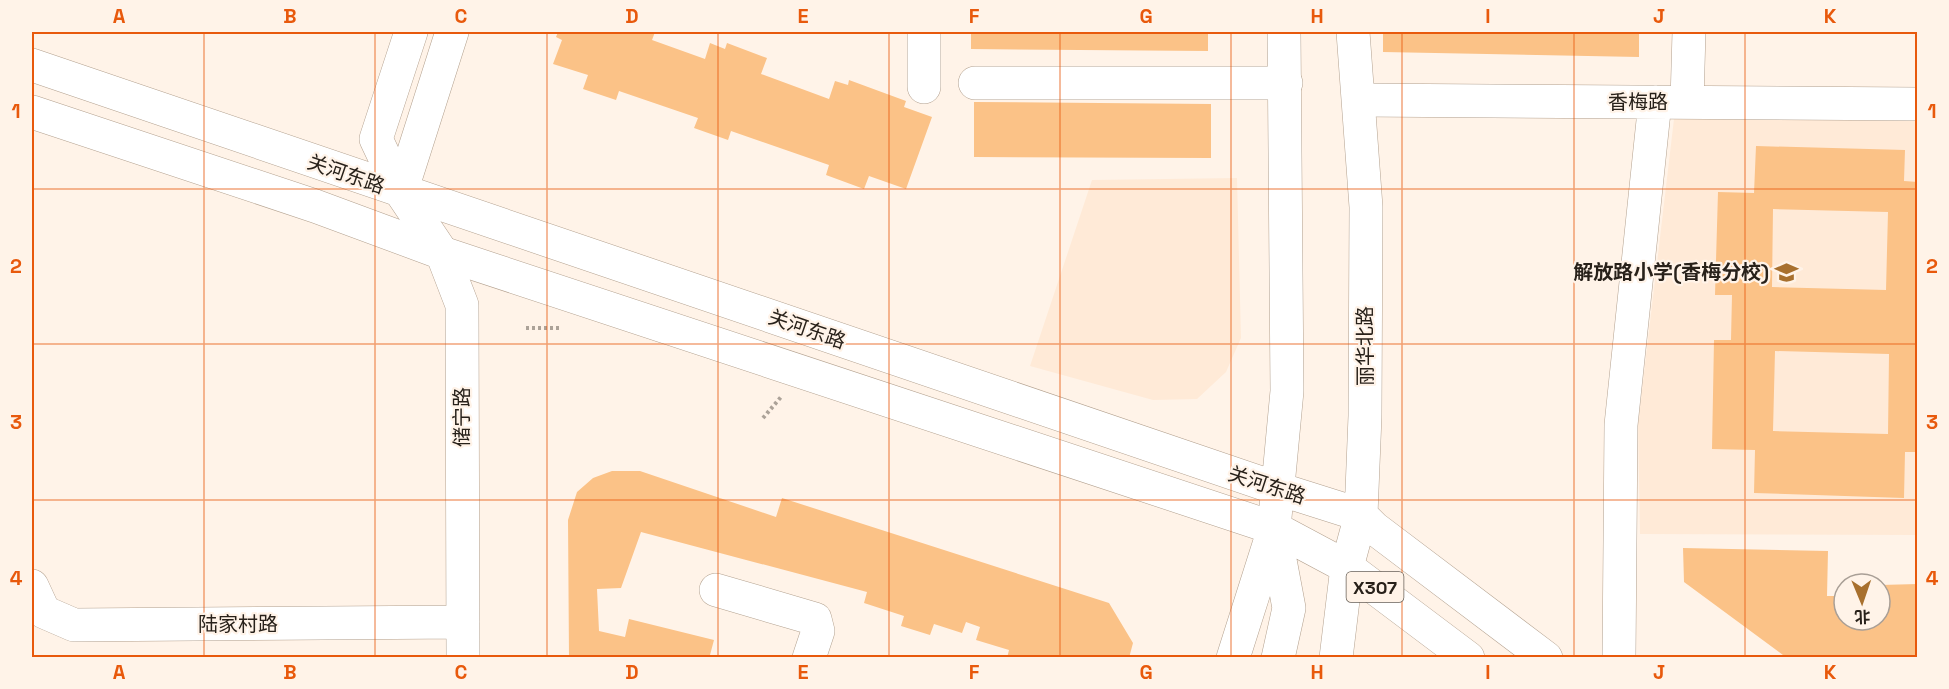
<svg xmlns="http://www.w3.org/2000/svg" width="1949" height="689" font-family="'Space Grotesk','Noto Sans SC',sans-serif">
  <style>
    .built { fill: #ffead7 }
    .building { fill: #fbc287; fill-rule: evenodd }
    .lines { fill: none; stroke-linecap: round; stroke-linejoin: round }
    .minor-casing { stroke: #b3a18f; stroke-width: 34 }
    .major-casing { stroke: #b3a18f; stroke-width: 34 }
    .path { stroke: #aca298; stroke-width: 4; stroke-dasharray: 3 3; stroke-linecap: butt }
    .minor { stroke: #fff; stroke-width: 33 }
    .major { stroke: #fff; stroke-width: 33 }
    .grid { fill: none; stroke: #e8590c; stroke-width: 1.5; stroke-opacity: 0.55 }
    .labels { text-anchor: middle; dominant-baseline: central; stroke-width: 4.5; stroke-linejoin: round; paint-order: stroke }
    .shield { fill: #fff3e8; stroke: #686058; stroke-width: 1.5 }
    .shield-label { font-size: 18px; font-weight: bold; fill: #28211a }
    .street-label { font-size: 20px; fill: #28211a; stroke: #fff3e8 }
    .poi-label { font-size: 20px; font-weight: bold; fill: #28211a; stroke: #fff3e8; text-anchor: end }
    .neatline { fill: none; stroke: #e8590c; stroke-width: 2 }
    .grid-label { font-size: 20px; text-anchor: middle; font-weight: bold; fill: #e8590c }
  </style>
  <rect width="100%" height="100%" fill="#fff3e8"/>
  <path class="built" d="M1674 119 1917 121V535L1640 534 1638 424Z
    M1237 178 1241 338 1226 372 1197 399 1153 400 1030 366 1092 180Z"/>
  <path class="building" d="M558 32H655L652 40 705 59 710 43 725 49 727 43 767 58 761 74 829 99 835 81 848 85 849 80 906 101 904 107 932 117 906 189 869 176 864 189 826 175 829 165 731 131 728 140 694 128 698 118 619 91 616 100 583 89 588 75 553 64 562 40 556 37Z
    M971 32H1208V51L971 49Z
    M1383 32H1639V57L1383 52Z
    M974 102 1211 104V158L974 157Z
    M1756 146 1905 150 1904 181 1918 182V452H1905L1904 498 1754 493 1755 450 1712 449 1714 340H1731L1732 295H1715L1718 192 1754 193ZM1773 209 1888 212 1886 290 1772 287ZM1775 351 1889 354 1888 434 1773 431Z
    M612 471H640L776 517 782 498 1109 603 1133 643 1129 658H1007L1009 650 976 640 980 627 966 622 962 633 934 624 930 635 901 626 904 616 864 603 867 592 641 532 621 588 597 589 599 631 625 637 629 619 714 640 710 655 717 658H569L568 520 577 492 593 478Z
    M1683 548 1828 551 1827 596H1844V620H1880V585L1918 584V658H1787L1684 582Z"/>
  <g class="lines">
    <defs>
      <path id="minor" d="M411 32 376 139 401 192 442 253 462 305 463 658
        M924 32V87
        M975 83H1286
        M1359 100 1918 104
        M1687 102 1689 32
        M401 192 452 32
        M32 586 44 612 74 625 463 622
        M716 590 815 619 818 631 809 658
        M1619 658 1621 425 1655 102"/>
      <path id="major" d="M32 65 1279 489 1361 515 1374 528 1546 658
        M32 112 315 206 442 253 1274 528 1347 567 1468 658
        M1233 658 1273 532
        M1278 658 1289 608 1274 528 1287 391 1284 32
        M1336 658 1347 567 1361 515 1365 416 1366 207 1353 32"/>
    </defs>
    <use href="#minor" class="minor-casing"/>
    <use href="#major" class="major-casing"/>
    <path class="path" d="M526 328H562
      M763 418 781 397"/>
    <use href="#minor" class="minor"/>
    <use href="#major" class="major"/>
  </g>
  <path class="grid" d="M204 32V658M375 32V658M547 32V658M718 32V658M889 32V658M1060 32V658M1231 32V658M1402 32V658M1574 32V658M1745 32V658M32 189H1918M32 344H1918M32 500H1918"/>
  <defs>
    <symbol id="school-bare" viewBox="-9 -9 18 18"><path d="M0-5L7-2L0 1L-7-2ZM-4 1L0 2.5L4 1V4Q0 6-4 4Z" fill="#a8702e" stroke="#fff3e8" stroke-width="2.5" paint-order="stroke"/></symbol>
  </defs>
  <g fill-rule="evenodd">
    <use href="#school-bare" x="1770" y="256" width="33" height="33"/>
  </g>
  <g class="labels">
    <rect class="shield" x="1346.5" y="572" width="57" height="30" rx="4.5"/>
    <g class="shield-label">
      <text x="1375" y="587">X307</text>
    </g>
    <g class="street-label">
      <text x="1638" y="102">香梅路</text>
      <text transform="translate(346 174) rotate(19)">关河东路</text>
      <text transform="translate(807 329) rotate(19)">关河东路</text>
      <text transform="translate(1365 346) rotate(-90)">丽华北路</text>
      <text transform="translate(462 417) rotate(-90)">储宁路</text>
      <text transform="translate(1267 485) rotate(18)">关河东路</text>
      <text x="238" y="624">陆家村路</text>
    </g>
    <g class="poi-label">
      <text x="1769" y="272">解放路小学(香梅分校)</text>
    </g>
  </g>
  <rect width="1949" height="689" fill="none" stroke="#fff3e8" stroke-width="66"/>
  <g transform="translate(1862 602) rotate(178)"><circle r="28" fill="#fff3e8" stroke="#a99f96" stroke-width="1.5"/>
  <path d="M0-4.5L10 22L0 15L-10 22Z" fill="#a8702e"/>
  <text y="-9" font-size="16" font-weight="bold" text-anchor="middle" fill="#28211a">北</text>
  </g>
  <rect x="33" y="33" width="1883" height="623" class="neatline"/>
  <g class="grid-label">
    <text x="119" y="23">A</text>
    <text x="290" y="23">B</text>
    <text x="461" y="23">C</text>
    <text x="632" y="23">D</text>
    <text x="803" y="23">E</text>
    <text x="974" y="23">F</text>
    <text x="1146" y="23">G</text>
    <text x="1317" y="23">H</text>
    <text x="1488" y="23">I</text>
    <text x="1659" y="23">J</text>
    <text x="1830" y="23">K</text>
    <text x="16" y="118">1</text>
    <text x="1932" y="118">1</text>
    <text x="16" y="273">2</text>
    <text x="1932" y="273">2</text>
    <text x="16" y="429">3</text>
    <text x="1932" y="429">3</text>
    <text x="16" y="585">4</text>
    <text x="1932" y="585">4</text>
    <text x="119" y="679">A</text>
    <text x="290" y="679">B</text>
    <text x="461" y="679">C</text>
    <text x="632" y="679">D</text>
    <text x="803" y="679">E</text>
    <text x="974" y="679">F</text>
    <text x="1146" y="679">G</text>
    <text x="1317" y="679">H</text>
    <text x="1488" y="679">I</text>
    <text x="1659" y="679">J</text>
    <text x="1830" y="679">K</text>
  </g>
</svg>
